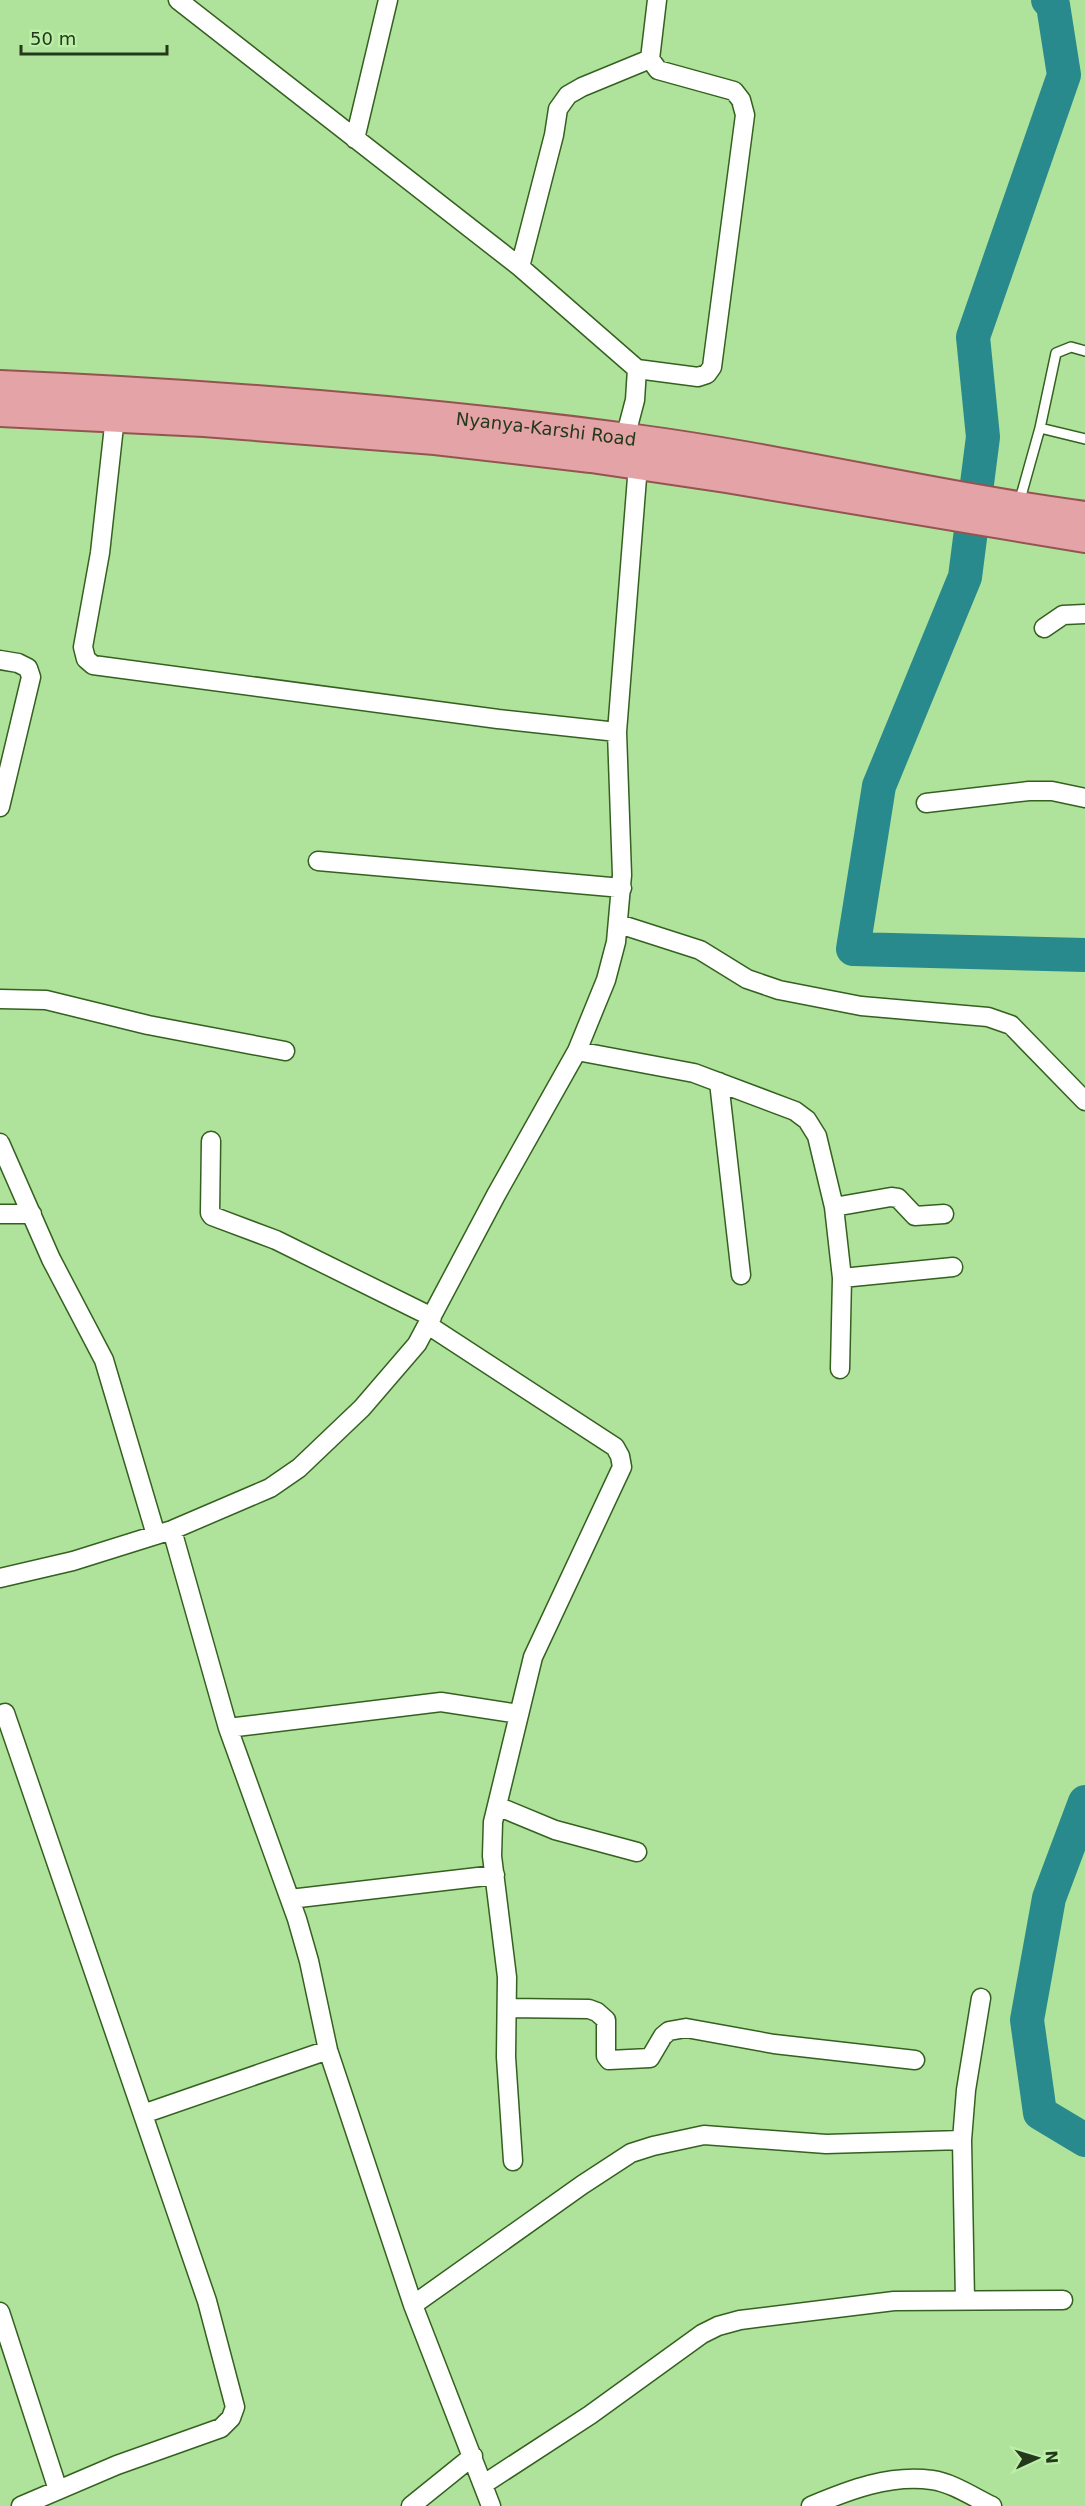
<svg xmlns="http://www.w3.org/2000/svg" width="1085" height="2506" font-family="'DejaVu Sans',sans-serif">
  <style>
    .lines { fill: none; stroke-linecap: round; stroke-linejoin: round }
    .river { stroke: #288a8c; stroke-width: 34 }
    .lane-casing { stroke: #34611f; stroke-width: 12 }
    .street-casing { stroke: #34611f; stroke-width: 21 }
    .primary-casing { stroke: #945551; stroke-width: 32 }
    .lane { stroke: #fff; stroke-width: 9 }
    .street { stroke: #fff; stroke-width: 18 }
    .primary { stroke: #e3a3a7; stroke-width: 28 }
    .labels { text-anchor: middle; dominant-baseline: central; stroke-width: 4.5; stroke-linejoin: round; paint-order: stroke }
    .street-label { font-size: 18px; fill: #24381c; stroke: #bcefa8 }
  </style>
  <rect width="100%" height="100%" fill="#afe29b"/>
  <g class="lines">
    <path class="river" d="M1048 0 1053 5 1064 75 973 337 983 437 965 577 879 786 853 949 1085 955
      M1085 1802 1049 1898 1027 2020 1040 2113 1085 2140"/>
    <defs>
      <path id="lane" d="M1040 428 1056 353 1071 347 1085 351
        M1019 503 1040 428 1085 439"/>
      <path id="street" d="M178 0 520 267 637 369 635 400 625 438
        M355 139 388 0
        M520 267 554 135 558 109 568 95 582 87 650 59
        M637 369 698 377 707 374 712 367 745 115 741 100 734 91 658 70 650 59 657 0
        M115 417 100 553 83 647 86 659 93 665 498 719 617 732
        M1044 628 1063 615 1085 614
        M0 660 18 663 28 668 31 677 0 807
        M926 803 1029 791H1052L1085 798
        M318 861 622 888
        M619 924 700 950 747 979 779 990 861 1006 988 1017 1011 1025 1085 1101
        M0 999 46 1000 148 1025 285 1051
        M577 1051 694 1073 795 1111 807 1120 817 1136 834 1207 842 1278 840 1369
        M719 1082 741 1275
        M211 1141 210 1213 212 1216 276 1240 432 1317
        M0 1143 51 1259 104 1360 156 1535
        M834 1207 891 1197 898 1198 915 1216 944 1214
        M0 1214H32
        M842 1278 953 1267
        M428 1325 615 1447 620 1456 622 1467 533 1657 493 1822 492 1856 507 1977 506 2057 513 2161
        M172 1530 228 1728 297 1919 309 1961 328 2050 413 2305 491 2506
        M0 1578 73 1561 172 1530 270 1488 299 1468 362 1408 417 1344 496 1195 577 1051 606 980 616 942 622 875 617 732 638 465
        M5 1713 207 2301 235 2407 231 2418 221 2428 117 2465 21 2506
        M228 1728 441 1702 519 1714
        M497 1806 555 1830 637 1852
        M290 1899 495 1875
        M507 2008 589 2009 597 2012 606 2020V2056L609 2060 650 2058 663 2036 669 2031 686 2028 774 2044 915 2060
        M143 2114 328 2050
        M965 2300 962 2140 966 2090 981 1998
        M413 2305 582 2185 631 2153 653 2146 704 2135 826 2144 962 2140
        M0 2312 58 2490
        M484 2484 590 2415 702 2334 718 2326 740 2320 894 2301 1063 2300
        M411 2506 473 2456
        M811 2506C849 2490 890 2474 932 2480 953 2483 973 2497 992 2506"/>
      <g id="primary">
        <path id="s1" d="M0 385C213 394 424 411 635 439 786 459 934 496 1085 516"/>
        <path d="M0 412 204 422 435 440 591 458 726 478 1085 538"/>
      </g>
    </defs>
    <use href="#lane" class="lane-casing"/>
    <use href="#street" class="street-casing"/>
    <use href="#primary" class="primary-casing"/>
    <use href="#lane" class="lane"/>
    <use href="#street" class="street"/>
    <use href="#primary" class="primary"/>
  </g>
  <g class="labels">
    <g class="street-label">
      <text stroke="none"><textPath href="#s1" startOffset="548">Nyanya-Karshi Road</textPath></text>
    </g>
  </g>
  <g transform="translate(1037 2458) rotate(86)" stroke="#bcefa8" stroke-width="4.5" paint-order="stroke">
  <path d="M0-4.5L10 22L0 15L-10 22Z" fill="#24381c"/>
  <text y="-9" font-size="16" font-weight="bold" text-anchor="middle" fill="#24381c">N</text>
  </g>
  <path d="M21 45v9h146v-9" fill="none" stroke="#24381c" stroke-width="3"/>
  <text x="30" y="45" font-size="18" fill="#24381c" stroke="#bcefa8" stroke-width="4.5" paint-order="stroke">50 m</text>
</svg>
